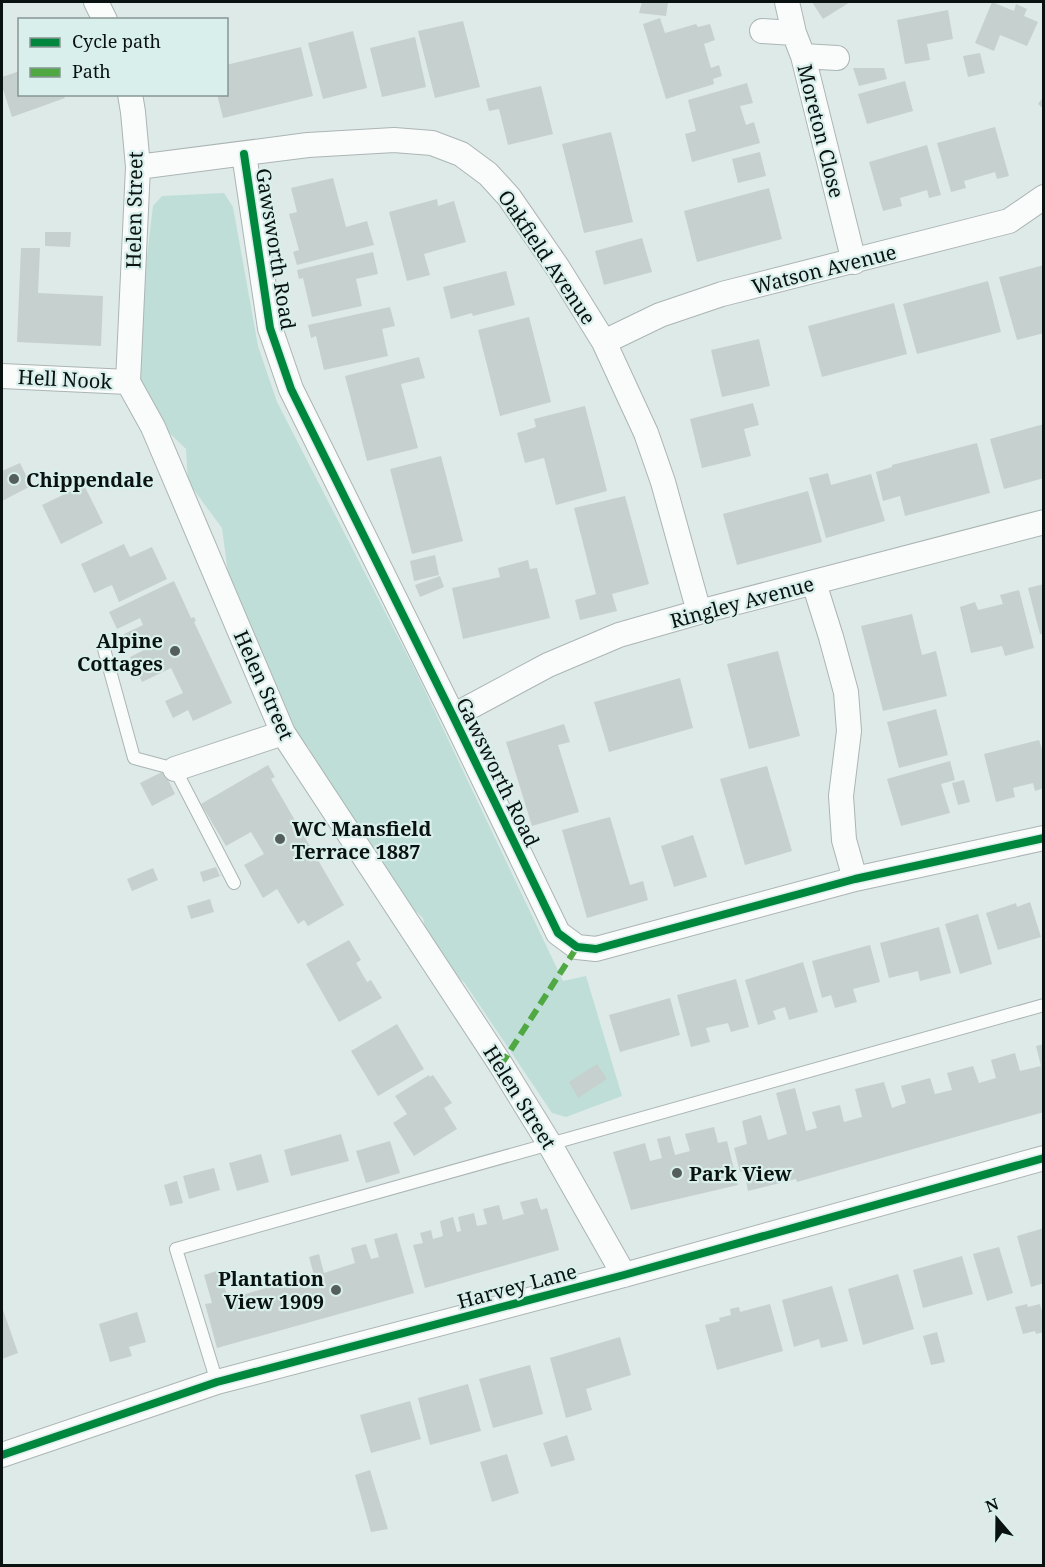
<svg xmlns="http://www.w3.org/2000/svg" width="1045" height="1567" font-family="'Noto Serif',serif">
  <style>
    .green { fill: #bfded8 }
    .building { fill: #c6d0ce }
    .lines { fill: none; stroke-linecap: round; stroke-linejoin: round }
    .service-casing { stroke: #abb5b3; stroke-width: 14 }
    .minor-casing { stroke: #abb5b3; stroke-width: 26 }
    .service { stroke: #fafcfc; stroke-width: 12 }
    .minor { stroke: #fafcfc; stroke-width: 24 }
    .quiet { stroke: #50a842; stroke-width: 6; stroke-dasharray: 12 6; stroke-linecap: butt }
    .cycleway-casing { stroke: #d9efeb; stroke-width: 11 }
    .cycleway { stroke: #00873e; stroke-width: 8 }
    .poi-dot { fill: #545e5c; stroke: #d9efeb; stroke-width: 2 }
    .labels { text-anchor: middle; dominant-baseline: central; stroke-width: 4.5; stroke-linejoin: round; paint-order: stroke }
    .street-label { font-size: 20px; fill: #0a1211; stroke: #d9efeb }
    .poi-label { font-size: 20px; font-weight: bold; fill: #0a1211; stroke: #d9efeb; text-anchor: start }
  </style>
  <rect width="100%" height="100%" fill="#deeae8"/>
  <path class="green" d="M224 193 233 207 258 346 277 402 417 674 563 981 586 976 622 1096 566 1117 552 1113 464 982 431 957 423 918 388 885 327 788 309 748 288 727 230 589 222 528 188 482 186 449 160 424 138 376V332L153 206 162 196Z"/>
  <path class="building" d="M642 2 668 3 666 16 639 13Z
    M812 2H850L823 19Z
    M992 2 1014 11 1016 4 1027 9 1024 16 1038 22 1027 46 1000 35 994 51 975 43Z
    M948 10 953 39 927 44 930 60 905 64 897 20Z
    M660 18 665 33 696 24 698 27 710 24 715 40 704 44 711 68 719 65 722 76 713 79 714 84 666 99 643 24Z
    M463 21 480 87 435 98 418 31Z
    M353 31 367 88 323 99 308 43Z
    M415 37 426 87 382 97 370 48Z
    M301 47 313 96 223 118 217 94H226V65Z
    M980 53 985 73 968 77 963 56Z
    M853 68H884L887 79 859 86Z
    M20 71V94H63L65 98 12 117 2 86V77Z
    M905 81 913 111 867 124 858 94Z
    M747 83 753 103 740 106 746 125 754 122 760 143 692 162 685 134 696 131 688 100Z
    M541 86 553 134 508 145 499 109 489 111 486 99Z
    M1044 96V109L1038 104Z
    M995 127 1009 176 997 179 995 172 964 181 966 188 951 192 937 143Z
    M611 132 633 222 584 233 562 144Z
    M927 145 941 195 929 198 927 190 900 198 902 206 883 211 869 162Z
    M760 152 766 176 738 183 732 159Z
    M333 178 346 227 367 221 374 245 297 265 293 252 299 250 289 214 297 212 291 188Z
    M769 188 782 239 697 262 684 211Z
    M437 199 438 206 454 201 466 242 424 254 430 275 407 281 389 212Z
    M45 232H71L70 247 45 246Z
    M642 238 652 272 604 285 595 251Z
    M21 248H40L38 293 103 296 101 346 17 342Z
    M373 252 378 274 356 279 362 306 312 317 303 278 299 279 297 270Z
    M1044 265V333L1017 340 999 277Z
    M506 271 515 305 473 316 472 313 451 319 443 287Z
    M988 281 1001 332 917 354 903 304Z
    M894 303 907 354 822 377 808 326Z
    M390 307 395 326 382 329 388 356 324 370 316 336 311 338 308 325Z
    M529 317 551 402 500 416 478 330Z
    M759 339 770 386 722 397 711 350Z
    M419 357 425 378 401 384 418 448 367 461 345 376Z
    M753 403 759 425 744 429 751 456 702 468 690 419Z
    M585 406 607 491 556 505 544 458 525 463 517 433 536 427 534 419Z
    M1044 424V478L1004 489 990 439Z
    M977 443 990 493 905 516 900 496 883 501 876 472 892 467V465Z
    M441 456 463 541 412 554 390 469Z
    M20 463 31 486 2 501V471Z
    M828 473 831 485 871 474 885 521 826 538 809 478Z
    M84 485 103 523 61 544 42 505Z
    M808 491 822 542 737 565 723 514Z
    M625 496 649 584 612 594 617 611 580 620 575 600 596 594 574 508Z
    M124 544 130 557 152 547 167 579 119 602 112 585 94 593 81 564Z
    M435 555 439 575 414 581 410 561Z
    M528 560 530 569 537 568 550 618 463 639 452 588 500 577 498 568Z
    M440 576 444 587 420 597 415 585Z
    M174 581 191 618 194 617 196 621 194 622 232 703 193 721 188 710 173 718 165 701 183 693 171 668 142 682 130 657 154 645 149 635 129 645 124 634 143 625 140 618 117 629 109 612Z
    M1044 584V634H1040L1028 588Z
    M1019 590 1034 648 1005 656 1002 646 971 653 960 607 975 602 978 610 1003 604 1000 595Z
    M912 614 922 655 936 651 947 696 883 711 861 626Z
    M778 651 800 736 749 749 727 664Z
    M680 678 693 728 609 752 594 702Z
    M936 709 948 755 899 768 887 722Z
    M564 724 570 742 558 745 579 812 532 826 506 742Z
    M1039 740 1044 755V788L1035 791 1033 783 1013 788 1015 797 996 802 984 754Z
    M950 761 955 780 941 784 950 813 901 826 887 779Z
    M268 765 275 777 271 779 344 905 308 926 304 920 298 924 277 889 263 898 244 865 264 854 251 832 226 846 201 804Z
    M767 766 792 851 745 865 720 779Z
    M164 771 175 794 152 806 140 783Z
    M964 780 970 802 958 805 952 783Z
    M610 817 630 885 643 881 648 900 587 918 562 830Z
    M693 835 707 877 674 887 661 846Z
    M216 867 220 876 203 882 200 872Z
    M153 868 158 880 132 891 127 879Z
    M210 899 214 912 191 919 187 906Z
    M1030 902 1041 937 998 950 986 913 1016 903 1017 907Z
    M978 914 992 964 960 974 945 924Z
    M939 927 951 973 920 981 918 971 889 978 880 943Z
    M349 940 361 960 356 963 367 982 371 980 382 998 339 1022 306 964Z
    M870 945 880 982 853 989 857 1002 835 1008 831 995 822 998 812 961Z
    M803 962 818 1012 789 1020 785 1007 773 1011 776 1019 758 1025 745 980Z
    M736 979 749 1027 731 1032 728 1023 706 1028 710 1042 691 1047 677 995Z
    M670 998 680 1035 620 1052 609 1015Z
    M397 1024 424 1069 378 1096 351 1051Z
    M1044 1044V1112L797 1182 796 1179 748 1191 744 1171 740 1172 734 1148 747 1144 742 1121 761 1115 768 1140 787 1134 776 1093 795 1088 806 1131 817 1128 812 1112 840 1105 844 1122 862 1117 855 1089 884 1082 892 1108 906 1103 901 1086 930 1078 935 1094 952 1090 947 1073 973 1066 979 1083 996 1078 991 1060 1015 1053 1020 1071 1041 1066 1036 1046Z
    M597 1064 607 1079 578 1098 569 1082Z
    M429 1075 430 1077 433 1075 452 1103 444 1108 457 1129 414 1156 393 1123 407 1114 395 1096Z
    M714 1127 718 1143 727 1141 738 1185 631 1210 613 1152 645 1143 650 1161 662 1158 657 1139 670 1136 675 1155 690 1151 685 1134Z
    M341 1134 349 1161 291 1176 284 1150Z
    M390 1141 400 1173 366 1183 356 1151Z
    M261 1154 269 1182 237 1191 229 1163Z
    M214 1168 220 1190 189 1199 183 1176Z
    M177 1181 183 1203 170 1206 164 1185Z
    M537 1198 541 1210 547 1208 559 1250 425 1288 413 1245 423 1243 420 1233 431 1230 433 1239 443 1236 440 1221 453 1217 457 1232 461 1231 458 1217 474 1213 477 1226 487 1224 483 1209 499 1205 503 1220 524 1214 520 1202Z
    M1044 1228V1283L1031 1287 1017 1236Z
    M397 1233 414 1293 217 1348 205 1304 212 1303 204 1275 220 1270 228 1299 270 1287 268 1278 278 1275 281 1284 314 1275 309 1257 319 1254 324 1273 355 1263 351 1248 366 1244 371 1259 379 1257 374 1239Z
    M999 1247 1013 1293 987 1301 973 1254Z
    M962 1256 973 1294 923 1308 913 1270Z
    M898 1274 914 1329 863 1345 848 1289Z
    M832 1286 848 1341 821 1348 819 1339 794 1347 782 1300Z
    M770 1304 783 1351 717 1370 705 1325 720 1321 719 1318 731 1315 730 1309 739 1307 740 1312Z
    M1027 1304 1028 1307 1040 1304 1044 1318V1332L1036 1334 1035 1331 1023 1334 1015 1307Z
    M2 1307 18 1353 2 1359Z
    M137 1312 146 1342 129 1347 132 1356 110 1362 99 1324Z
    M937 1332 945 1362 931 1365 923 1336Z
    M620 1337 631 1375 586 1389 592 1410 566 1418 550 1358Z
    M530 1365 543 1414 493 1428 479 1379Z
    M468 1384 481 1431 430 1445 418 1398Z
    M410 1401 421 1439 371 1453 360 1415Z
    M567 1435 575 1460 551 1467 543 1443Z
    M507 1454 519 1493 492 1502 480 1462Z
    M370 1470 388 1529 371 1532 355 1475Z"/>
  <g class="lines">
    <defs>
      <path id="service" d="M104 649 134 758 175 769 234 883
        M217 1382 176 1249 1044 1005"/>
      <path id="minor" d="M96 2 105 20
        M787 2 794 33 803 56 854 262
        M762 31 794 33
        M803 56 837 58
        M130 94 133 112 138 167 128 382 153 427 283 733 501 1065 549 1143 624 1275
        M244 154 270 328 291 389 453 716 558 933 577 947 596 949 855 879 1044 838
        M138 167 308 145 394 140 432 143 461 154 488 174 509 197 558 268 604 342 646 433 663 482 699 612
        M604 342 660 315 722 294 1009 221 1044 197
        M2 376 128 382
        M814 583 831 637 846 692 849 731 841 796 844 840 855 879
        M453 716 548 665 619 635 699 612 1044 522
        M175 769 283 733
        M2 1455 217 1382 624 1275 1044 1158"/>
    </defs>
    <use href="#service" class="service-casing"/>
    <use href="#minor" class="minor-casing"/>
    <use href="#service" class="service"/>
    <use href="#minor" class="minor"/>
    <path class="quiet" d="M501 1065 577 947"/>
    <defs>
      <path id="cycleway" d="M244 154 270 328 291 389 453 716 558 933 577 947 596 949 855 879 1044 838
        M2 1455 217 1382 624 1275 1044 1158"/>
    </defs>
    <use href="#cycleway" class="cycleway-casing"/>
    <use href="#cycleway" class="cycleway"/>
  </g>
  <g class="poi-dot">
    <circle cx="14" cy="479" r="6"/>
    <circle cx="175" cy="651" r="6"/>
    <circle cx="280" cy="839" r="6"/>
    <circle cx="677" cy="1173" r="6"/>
    <circle cx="336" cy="1290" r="6"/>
  </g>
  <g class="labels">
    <g class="street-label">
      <text transform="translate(821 131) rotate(76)">Moreton Close</text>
      <text transform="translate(134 210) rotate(-89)">Helen Street</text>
      <text transform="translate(276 249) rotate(81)">Gawsworth Road</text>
      <text transform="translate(547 257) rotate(56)">Oakfield Avenue</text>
      <text transform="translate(824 269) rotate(-14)">Watson Avenue</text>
      <text transform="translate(65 379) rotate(3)">Hell Nook</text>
      <text transform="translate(742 602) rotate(-15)">Ringley Avenue</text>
      <text transform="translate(264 685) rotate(66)">Helen Street</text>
      <text transform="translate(498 772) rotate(64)">Gawsworth Road</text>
      <text transform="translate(520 1097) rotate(58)">Helen Street</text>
      <text transform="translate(517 1286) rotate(-15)">Harvey Lane</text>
    </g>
    <g class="poi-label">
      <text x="26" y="479">Chippendale</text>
      <text x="163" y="640" text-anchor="end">Alpine<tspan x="163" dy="23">Cottages</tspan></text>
      <text x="292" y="828">WC Mansfield<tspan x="292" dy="23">Terrace 1887</tspan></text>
      <text x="689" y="1173">Park View</text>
      <text x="324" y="1278" text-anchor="end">Plantation<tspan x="324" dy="23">View 1909</tspan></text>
    </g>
  </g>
  <rect width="1045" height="1567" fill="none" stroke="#0a1211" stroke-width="6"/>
  <rect x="18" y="18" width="210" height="78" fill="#d9efeb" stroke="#869794" stroke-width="1.5"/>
  <rect x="30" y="38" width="30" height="9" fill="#00873e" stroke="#869794" stroke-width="1.5"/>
  <text x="72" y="48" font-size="18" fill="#0a1211">Cycle path</text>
  <rect x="30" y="68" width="30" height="9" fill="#50a842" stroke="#869794" stroke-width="1.5"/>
  <text x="72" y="78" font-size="18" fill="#0a1211">Path</text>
  <g transform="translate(997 1519) rotate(340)" stroke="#d9efeb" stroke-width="4.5" paint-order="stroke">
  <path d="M0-4.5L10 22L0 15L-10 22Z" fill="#0a1211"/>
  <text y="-9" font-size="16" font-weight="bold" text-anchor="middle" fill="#0a1211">N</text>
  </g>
</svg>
